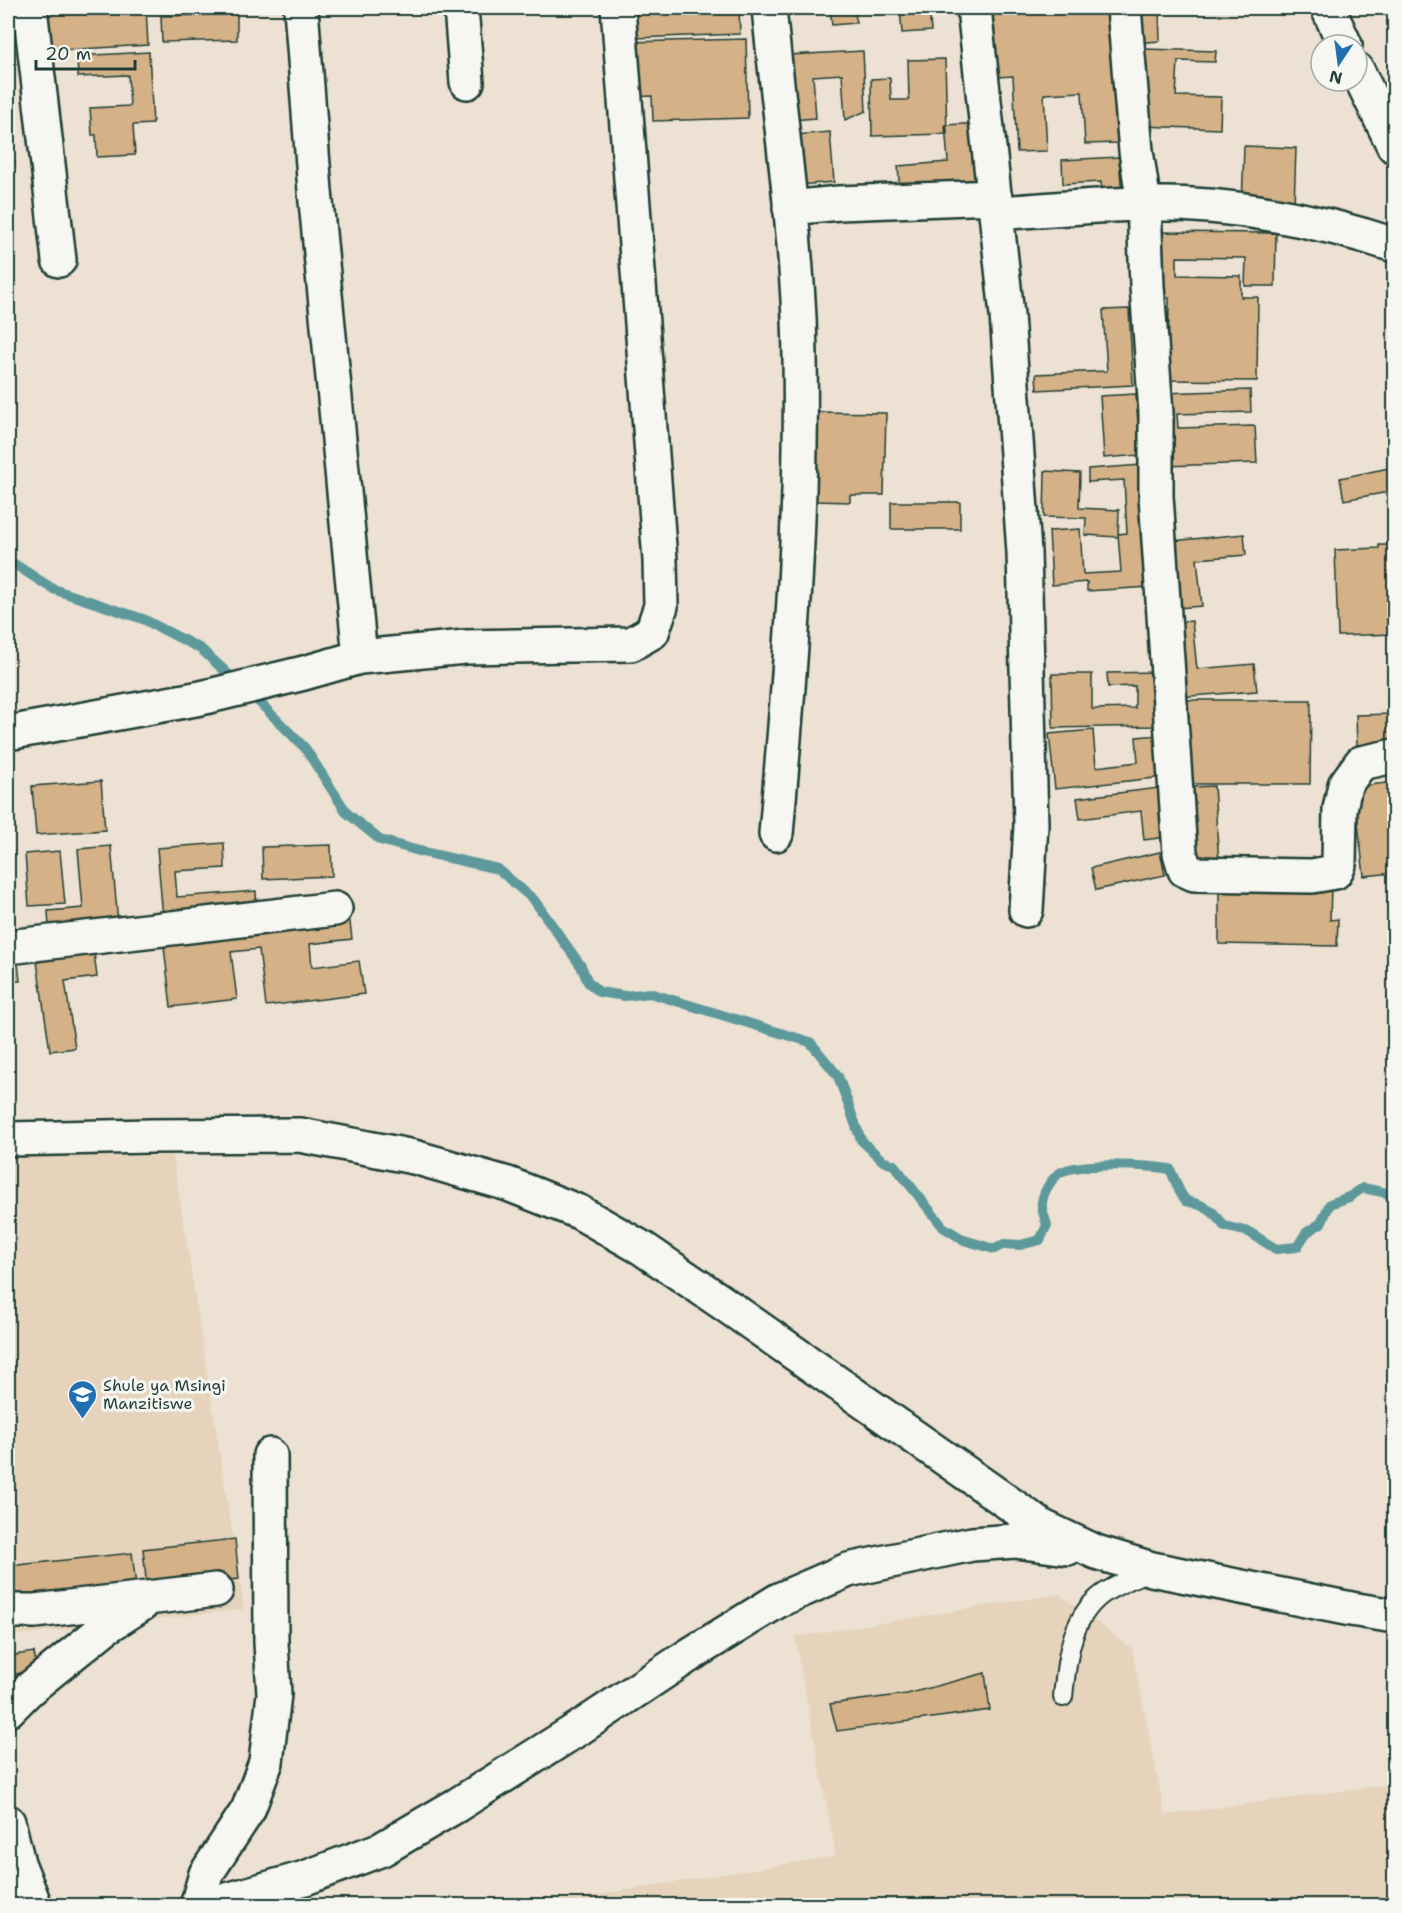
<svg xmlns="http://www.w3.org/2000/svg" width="1402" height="1913" font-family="'Shantell Sans',sans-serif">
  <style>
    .built { fill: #e5d3bb }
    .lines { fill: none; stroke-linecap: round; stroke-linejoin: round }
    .stream { stroke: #5d999b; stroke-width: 10 }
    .building { fill: #d4b186; stroke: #1f3d34; stroke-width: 1.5 }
    .lane-casing { stroke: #1f3d34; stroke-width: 22 }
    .street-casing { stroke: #1f3d34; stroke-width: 38 }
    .highway-casing { stroke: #1f3d34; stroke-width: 38 }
    .lane { stroke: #f6f6f2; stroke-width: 18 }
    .street { stroke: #f6f6f2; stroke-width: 33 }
    .highway { stroke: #f6f6f2; stroke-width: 33 }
    .labels { text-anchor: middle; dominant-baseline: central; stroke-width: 6; stroke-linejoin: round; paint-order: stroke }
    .poi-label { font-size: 16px; fill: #1f3d34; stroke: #f6f6f2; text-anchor: start }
  </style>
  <rect width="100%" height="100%" fill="#ece1d2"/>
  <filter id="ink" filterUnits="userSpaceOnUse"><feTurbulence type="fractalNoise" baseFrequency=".0167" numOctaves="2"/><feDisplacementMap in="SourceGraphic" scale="12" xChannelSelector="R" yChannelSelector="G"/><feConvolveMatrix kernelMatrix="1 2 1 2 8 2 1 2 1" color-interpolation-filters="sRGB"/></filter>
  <g filter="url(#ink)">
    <path class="built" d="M8 1156H173L244 1609 8 1636Z
      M1059 1594 1132 1649 1165 1815 1394 1784V1905L530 1906 836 1856 795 1637Z"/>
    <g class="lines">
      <path class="stream" d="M8 560 53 589 143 619 201 649 238 683
        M250 693 305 748 347 813 380 840 419 851 498 869 534 900 581 966 588 982 599 992 625 996 650 993 810 1042 838 1076 861 1140 883 1161 894 1165 943 1227 964 1240 994 1249 1004 1244 1020 1245 1040 1240 1047 1225C1045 1218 1041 1209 1042 1202 1044 1190 1054 1173 1066 1170 1091 1163 1145 1165 1170 1169L1180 1192 1186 1201C1205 1205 1213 1210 1224 1226L1249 1232 1276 1249 1297 1247 1306 1233 1321 1223 1330 1204 1349 1197 1363 1188 1387 1193 1394 1200"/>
    </g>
    <path class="building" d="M43 8H146L148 45 46 51Z
      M633 8H739L740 34 634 38Z
      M830 8H855L856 23 832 25Z
      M900 8H929L931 31 902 33Z
      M1110 8 1117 143 1085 144 1082 92 1044 94 1047 151 1017 152 1013 76 997 77 993 12Z
      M1135 8H1159L1160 41 1136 43Z
      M1176 8H1205V10L1176 11Z
      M237 14V40L162 42 161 16Z
      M746 39 748 118 653 121 652 96 630 97 629 42Z
      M1143 49 1216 51 1215 62 1178 61 1176 96 1221 97 1220 129 1141 126Z
      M863 51 866 111 845 120 842 74 813 76 816 118 792 120 788 55Z
      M149 52 153 124 133 125 135 155 97 157 96 135H92L90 108 130 106 128 75 78 77 77 56Z
      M945 59 947 134 872 136 871 79 890 78 891 100H909L908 60Z
      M8 102 15 164 8 165Z
      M982 123 986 187 900 193 898 166 948 162 945 125Z
      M830 132 834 182 799 185 795 135Z
      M1244 146 1296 148 1294 207 1242 206Z
      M1119 157 1122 196 1102 197 1101 182 1063 184 1062 160Z
      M1155 232 1276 233 1275 286H1245L1246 258 1177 257V275L1241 276V297H1258L1257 381 1168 380 1169 298H1155Z
      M1129 309 1133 385 1037 390 1036 374 1107 371 1103 310Z
      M1250 390 1251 412 1177 414 1178 428 1255 426 1257 463 1164 466 1163 393Z
      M1136 394 1140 455 1104 458 1100 396Z
      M816 412 886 413 884 495H850V502L814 501Z
      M1142 465 1150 587 1087 591V582L1052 585 1049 531 1080 529 1083 574 1121 572 1118 534 1127 533 1124 480 1088 482V469Z
      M1394 467V491L1344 500 1340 478Z
      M1045 471 1080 473 1079 508 1119 510 1118 537 1085 535 1086 518 1044 517Z
      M891 502H960V529H891Z
      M1244 534 1246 555 1197 559 1202 606 1178 608 1172 541Z
      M1379 545H1394V634L1338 636 1335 550 1379 548Z
      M1192 621 1197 669 1254 664 1257 691 1178 697 1171 623Z
      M1156 672 1157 726 1053 728 1052 674H1092V709L1135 708V686L1108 687 1107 673Z
      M1185 700H1311L1310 784H1184Z
      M1394 714V744L1357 745 1356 715Z
      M1093 730 1096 767 1138 762 1136 737 1160 735 1164 777 1055 789 1049 734Z
      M101 781 105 830 36 835 32 786Z
      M1394 782V873L1364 876 1354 787Z
      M1214 786 1219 863 1195 864 1190 787Z
      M1159 788 1166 837 1144 840 1141 811 1080 819 1077 798Z
      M224 843 225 868 175 871 177 897 256 891 257 912 163 918 157 848Z
      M331 845 332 876 263 879 262 847Z
      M111 846 118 922 49 928 48 911 83 908 78 849Z
      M60 851 65 904 29 906 25 854Z
      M1160 852 1165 875 1096 890 1091 868Z
      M8 853 12 885H8Z
      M1219 886 1331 888 1330 920 1338 919 1337 946 1219 944Z
      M349 915 352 939 310 944 312 967 359 961 364 994 266 1006 259 949 231 952 237 999 171 1007 163 938Z
      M94 953 97 977 65 981 75 1048 50 1051 37 962Z
      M17 954 20 981 8 982V955Z
      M8 1015H10L12 1037 8 1038Z
      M235 1539 239 1579 147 1589 143 1549Z
      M132 1553 137 1594 8 1607V1566Z
      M34 1652 37 1671 8 1675V1656Z
      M985 1673 990 1710 837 1731 830 1704 907 1694Z"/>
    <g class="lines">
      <defs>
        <path id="lane" d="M1063 1697C1067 1657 1071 1612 1109 1590 1123 1582 1138 1576 1152 1569"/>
        <path id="street" d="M30 8 59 260
          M461 8 467 82
          M769 8C779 111 794 214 799 318 805 491 791 662 776 834
          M974 8 1007 315 1024 552 1031 825 1026 910
          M1124 8 1136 151 1144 204 1147 286 1156 413V496L1180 853 1185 870 1194 874 1312 876 1335 872 1339 865 1340 809 1345 785 1361 763 1394 756
          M790 208 839 203 995 197
          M997 213C1045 210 1094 205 1143 204 1226 202 1316 219 1394 245
          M360 657 465 647 631 644 652 632 661 606 660 560 618 8
          M8 733 201 698 304 673 360 657 315 191 301 8
          M8 947 335 909
          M8 1139 152 1136 300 1135 414 1157 508 1184 579 1212 642 1248 720 1301 1043 1527 1096 1552 1152 1569 1351 1609 1394 1616
          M8 1611H35L216 1590
          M8 1710 28 1690 106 1627 142 1604
          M8 1822 18 1863 35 1906
          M197 1906 206 1874 248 1810 266 1762 274 1694 271 1642 270 1455
          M206 1906 305 1878 382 1849 457 1805 581 1727 688 1656 779 1600 848 1570 972 1544 1015 1541 1068 1548"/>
        <path id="highway" d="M1328 8 1345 45
          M1357 70 1394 146"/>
      </defs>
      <use href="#lane" class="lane-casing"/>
      <use href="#street" class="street-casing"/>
      <use href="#highway" class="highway-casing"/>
      <use href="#lane" class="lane"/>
      <use href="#street" class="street"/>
      <use href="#highway" class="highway"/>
    </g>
  </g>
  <defs>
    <symbol id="school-pin" viewBox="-11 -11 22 30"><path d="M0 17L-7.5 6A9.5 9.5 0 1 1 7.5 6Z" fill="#1f6fb2" stroke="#f6f6f2"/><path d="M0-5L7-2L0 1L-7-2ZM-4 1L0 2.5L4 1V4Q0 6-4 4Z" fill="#fff"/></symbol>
  </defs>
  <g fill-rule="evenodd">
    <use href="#school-pin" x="66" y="1378" width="33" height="45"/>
  </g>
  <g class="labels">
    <g class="poi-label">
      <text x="103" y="1385">Shule ya Msingi<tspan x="103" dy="18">Manzitiswe</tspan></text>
    </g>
  </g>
  <rect width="1402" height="1913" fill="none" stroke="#f6f6f2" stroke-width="30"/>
  <rect x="15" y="15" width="1372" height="1883" fill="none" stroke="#1f3d34" stroke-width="2" filter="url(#ink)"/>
  <g transform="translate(1339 63) rotate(193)"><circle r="28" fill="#f6f6f2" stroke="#a0aca6" stroke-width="1.5"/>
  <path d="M0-4.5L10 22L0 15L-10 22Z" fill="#1f6fb2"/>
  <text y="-9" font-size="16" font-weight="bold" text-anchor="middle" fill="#1f3d34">N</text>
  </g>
  <path d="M36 60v9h99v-9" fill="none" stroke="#1f3d34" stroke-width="3"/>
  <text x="45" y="60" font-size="18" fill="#1f3d34" stroke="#f6f6f2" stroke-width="4.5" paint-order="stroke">20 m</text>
</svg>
